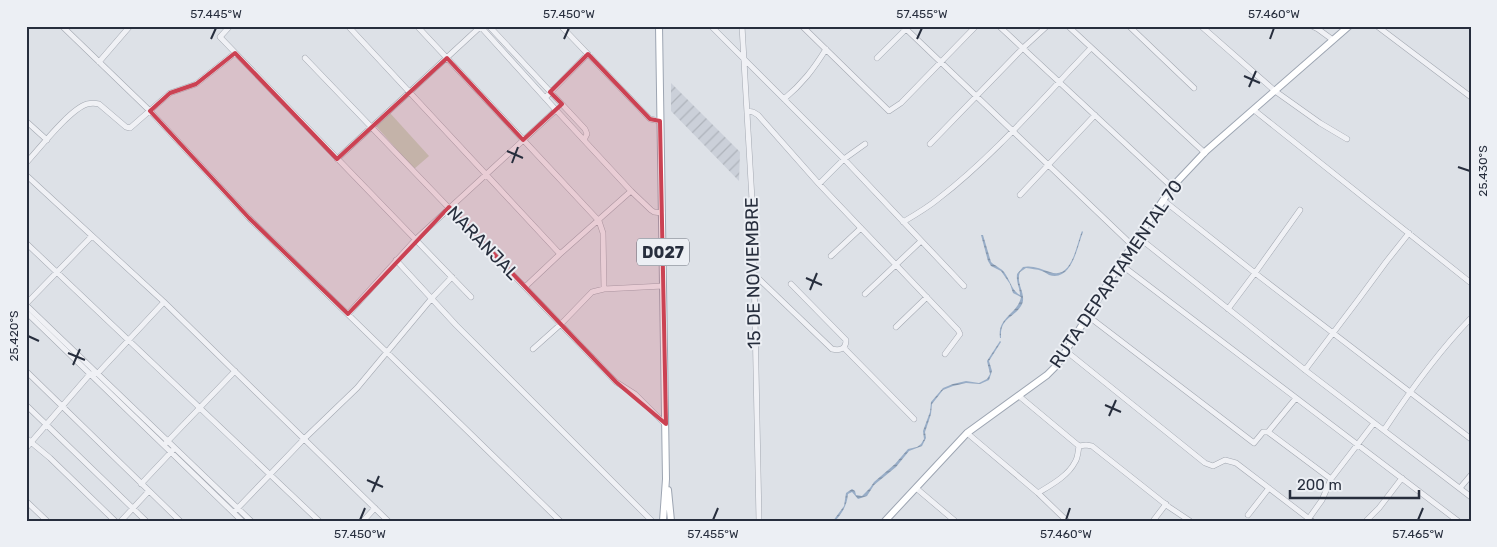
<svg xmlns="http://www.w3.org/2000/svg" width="1497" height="547" font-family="Rubik,sans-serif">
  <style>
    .industrial { fill: url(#industrial-furrows) }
    .green { fill: #c2d0be }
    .water { fill: url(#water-rules) }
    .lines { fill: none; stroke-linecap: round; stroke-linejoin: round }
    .minor-casing { stroke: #a3a8b1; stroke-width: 6 }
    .major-casing { stroke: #9da5b2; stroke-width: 8 }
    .minor { stroke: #f0f1f5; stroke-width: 5 }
    .major { stroke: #fff; stroke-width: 6 }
    .marked { fill: #cb4253; fill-opacity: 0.2; stroke: #cb4253; stroke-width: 4; stroke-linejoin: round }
    .ticks { fill: none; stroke: #272e3d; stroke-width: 2 }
    .labels { text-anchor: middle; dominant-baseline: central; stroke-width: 4; stroke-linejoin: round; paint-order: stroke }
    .shield { fill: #eceff4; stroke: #626874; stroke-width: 1 }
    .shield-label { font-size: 16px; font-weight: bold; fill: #272e3d }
    .street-label { font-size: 18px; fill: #272e3d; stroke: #eceff4 }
    .neatline { fill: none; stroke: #272e3d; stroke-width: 2 }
    .ticks-label { font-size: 12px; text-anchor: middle; fill: #272e3d }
  </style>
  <defs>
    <pattern id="industrial-furrows" width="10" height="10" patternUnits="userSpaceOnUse" patternTransform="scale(1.25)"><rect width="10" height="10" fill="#cbd0d9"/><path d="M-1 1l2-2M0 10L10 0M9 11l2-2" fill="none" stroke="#aeb3bb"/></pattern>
    <pattern id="water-rules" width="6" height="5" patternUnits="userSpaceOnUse" patternTransform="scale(1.25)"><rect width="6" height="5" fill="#98adc7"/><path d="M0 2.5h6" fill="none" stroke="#7c8da3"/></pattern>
  </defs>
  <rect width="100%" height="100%" fill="#dde1e7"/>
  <path class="industrial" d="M671 83 740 152 739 181 671 111Z"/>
  <path class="green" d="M390 113 429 156 414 169 376 126Z"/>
  <path class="water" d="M1082 231 1083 232C1077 247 1072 282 1049 275 1047 274 1045 272 1042 271 1037 269 1031 269 1026 268L1020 272C1015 284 1028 295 1021 306 1013 319 1000 317 1001 338H1000C997 317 1018 314 1021 297L1013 293 1010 284 1001 271 991 266 988 261 981 235H983L991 262C995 266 1001 268 1004 272 1010 280 1012 291 1020 295 1020 288 1016 283 1017 274L1023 267C1032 265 1041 269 1050 272 1072 280 1076 246 1082 231Z
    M1000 341 1001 342 989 361 992 371 989 380 980 384 966 383 953 386 943 390 932 404 931 414 925 432 926 438 922 446 909 451 896 467 874 485 867 496 858 499 852 492 848 494C847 505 843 512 835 521H833L844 506 846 493 852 489 855 491 856 495 862 496 870 488 874 482 895 464 908 449 917 447 921 444 924 439 923 431 930 412 931 402 943 388 953 384 966 381 979 383 987 379 990 374 987 361Z"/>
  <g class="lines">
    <defs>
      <path id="minor" d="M62 26 150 111 249 218 560 521
        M230 26 220 37 471 297
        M348 26 560 254
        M417 26 599 221 603 233 604 289
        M480 26 556 110 631 191 651 210 654 212 662 213
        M489 26 585 129 587 134 584 140
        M561 26 650 119 660 121
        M711 26 844 159 964 286
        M742 26 753 217 759 521
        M802 26 889 111 901 103 976 26
        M903 26 1133 246
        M999 26 1172 187
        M1068 26 1205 153
        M1129 26 1194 88
        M1201 26 1275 91 1320 123 1347 139
        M1312 26 1318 29 1333 40
        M1377 26 1471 97
        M305 58 616 382 635 394 665 424
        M877 58 909 26
        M99 62 130 26
        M545 98 588 54
        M784 99C802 84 813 70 826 49
        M1254 110 1471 283
        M747 111 753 112 758 115 819 184 958 330 960 334 945 354
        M26 121 47 140
        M930 144 1023 48 1047 26
        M337 159 480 27
        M26 163C39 149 70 109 87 104 91 103 95 103 99 104L126 127 130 128 170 93 196 84 235 53
        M26 175 164 302 388 521
        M819 184 844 159 865 144
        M1020 195 1095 115
        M1163 200 1255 273 1471 439
        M903 222C915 215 927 208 938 199 995 155 1042 99 1091 48
        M1138 237 1305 370 1471 497
        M26 243 319 521
        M831 256 861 228
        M396 260 456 325 652 521
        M1120 264 1458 521
        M754 277 759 279 832 349C840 351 846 349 846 340L791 284
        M525 287 560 254 631 191
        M865 294 921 241
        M26 304 92 236
        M26 305 251 521
        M1228 309 1255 273 1300 210
        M26 312 242 521
        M348 314 416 239 556 110
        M1088 316 1254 443 1263 432H1268L1331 479 1374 423
        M896 327 927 297
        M844 348 914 419
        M533 349 561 324 592 292 604 289 663 286
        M1066 351 1205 463 1213 466 1225 460 1236 463 1312 521
        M1305 370 1358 300 1386 262 1409 233
        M26 371 180 521
        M1019 396 1079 446C1078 451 1078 458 1075 462 1068 476 1051 485 1038 493
        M26 405 146 521
        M1384 430C1410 391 1438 352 1471 318
        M1268 432 1296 398
        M967 433 1038 493 1067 521
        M26 438 50 458 115 521
        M166 443 235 371
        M1079 446 1086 445 1092 446 1169 507 1190 521
        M26 448 90 374 98 373 164 302
        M141 484 173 450
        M916 488 955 521
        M1460 488 1471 475
        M26 501 47 521
        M234 512 304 439 357 388 432 298 452 277
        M1248 515 1269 488
        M121 521 149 491
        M363 521 375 508
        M1153 521 1166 504
        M1307 521 1322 500 1331 479
        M1366 521 1379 508 1402 478"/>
      <path id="major" d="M659 26 666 479 663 521
        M668 490 671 521
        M885 521 967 433 1047 375 1057 365 1120 264 1172 187 1206 151 1349 26"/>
    </defs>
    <use href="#minor" class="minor-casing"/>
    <use href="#major" class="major-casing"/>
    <use href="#minor" class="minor"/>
    <use href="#major" class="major"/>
  </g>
  <path class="marked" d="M235 53 337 159 447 58 523 140 562 104 550 92 588 54 650 119 660 121 666 424 616 382 449 207 348 314 249 218 150 111 170 93 196 84Z"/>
  <path class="ticks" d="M211 39 216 28M564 39 569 28M917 39 922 28M1270 39 1274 28M1244 76 1260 83M1249 87 1256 71M507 151 523 158M512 163 518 147M1458 167 1470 171M806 278 822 285M810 290 817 273M28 336 39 341M68 353 85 360M73 365 80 349M1105 405 1121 412M1109 416 1116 400M367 480 383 487M372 492 379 476M360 520 365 508M713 520 718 508M1066 520 1070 508M1418 520 1423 508"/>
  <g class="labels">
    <rect class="shield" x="637" y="238.5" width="52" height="27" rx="4"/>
    <g class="shield-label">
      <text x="663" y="252">D027</text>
    </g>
    <g class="street-label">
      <text transform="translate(483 243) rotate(46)">NARANJAL</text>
      <text transform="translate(753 273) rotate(-91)">15 DE NOVIEMBRE</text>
      <text transform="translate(1116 274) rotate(-56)">RUTA DEPARTAMENTAL 70</text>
    </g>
  </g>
  <rect width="1497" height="547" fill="none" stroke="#eceff4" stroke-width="55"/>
  <path d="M1290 490v8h129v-8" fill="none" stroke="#272e3d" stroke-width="2.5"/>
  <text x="1297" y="490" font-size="15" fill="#272e3d" stroke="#eceff4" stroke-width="4" paint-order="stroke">200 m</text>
  <rect x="28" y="28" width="1442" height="492" class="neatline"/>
  <g class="ticks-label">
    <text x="216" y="18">57.445°W</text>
    <text x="569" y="18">57.450°W</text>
    <text x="922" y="18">57.455°W</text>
    <text x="1274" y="18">57.460°W</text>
    <text transform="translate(1483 171) rotate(-90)" y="4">25.430°S</text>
    <text transform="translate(14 336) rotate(-90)" y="4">25.420°S</text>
    <text x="360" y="538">57.450°W</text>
    <text x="713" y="538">57.455°W</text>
    <text x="1066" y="538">57.460°W</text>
    <text x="1418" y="538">57.465°W</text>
  </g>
</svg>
